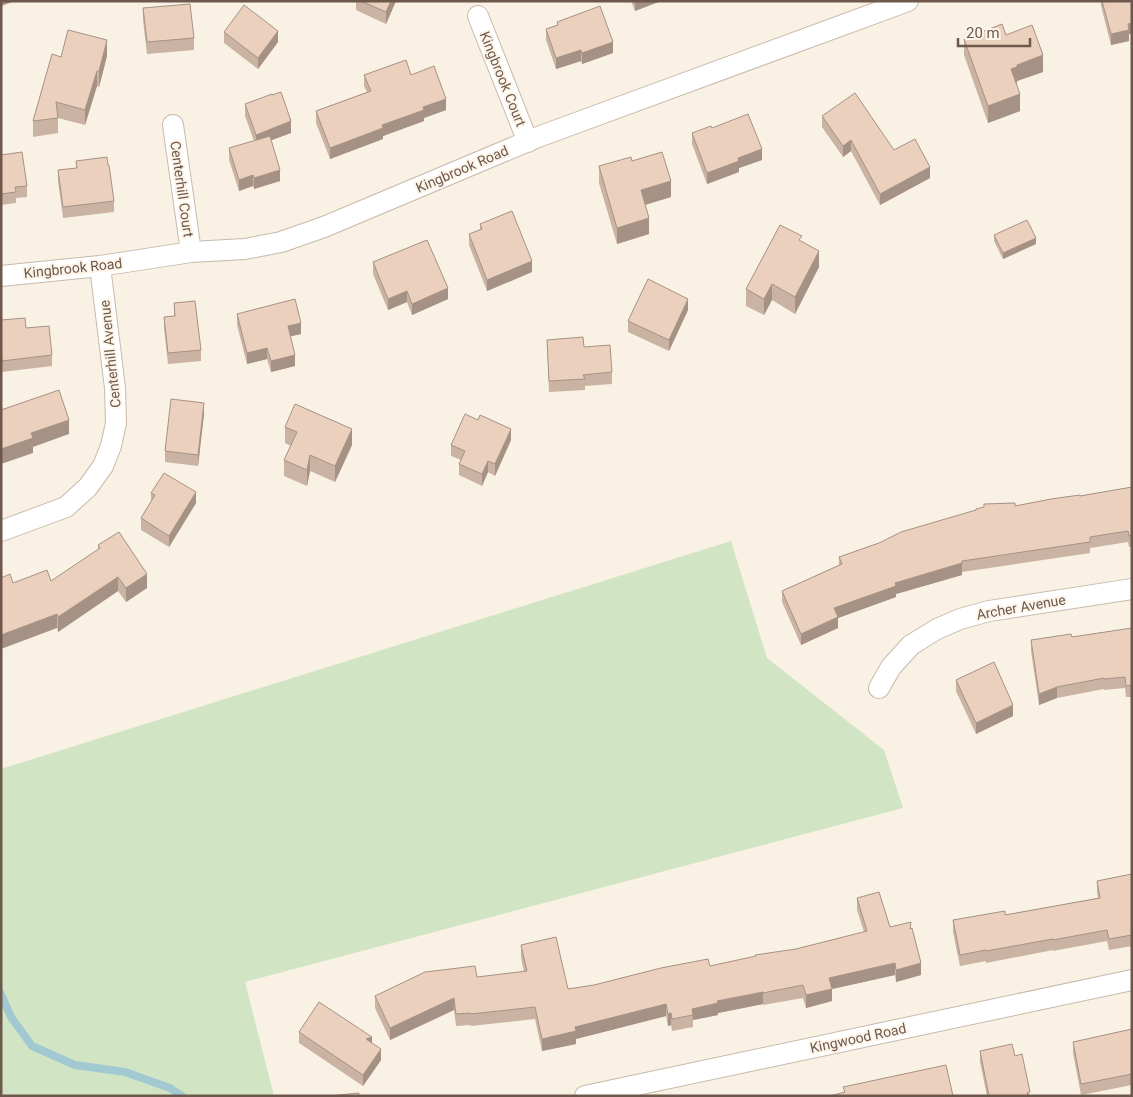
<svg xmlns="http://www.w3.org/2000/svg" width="1133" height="1097" font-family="Roboto,sans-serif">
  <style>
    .green { fill: #d1e5c4 }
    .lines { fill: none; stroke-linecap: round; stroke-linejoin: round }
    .stream { stroke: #a2c9d1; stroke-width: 8 }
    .street-casing { stroke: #c8b9ab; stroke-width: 22 }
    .street { stroke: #fff; stroke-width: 20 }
    .wall { fill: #cbb3a3 }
    .shaded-wall { fill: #a59285 }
    .building { fill: #ecd0be; stroke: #a59285 }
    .labels { text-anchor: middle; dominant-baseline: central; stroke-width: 4; stroke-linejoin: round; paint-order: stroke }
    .street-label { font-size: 14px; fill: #6e584c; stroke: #fdf5e9 }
  </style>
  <rect width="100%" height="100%" fill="#f9f1e3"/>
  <path class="green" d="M731 541 767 658 884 750 903 808 245 982 274 1096H1V769Z"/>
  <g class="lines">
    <path class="stream" d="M1 994 11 1017 32 1046 75 1065 125 1072 170 1088 182 1096"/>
    <defs>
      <path id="street" d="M478 16 528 142
        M173 125 191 252
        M1 276 100 266 191 252 245 249 281 242 324 227 538 137 908 1
        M1 531 66 507 88 487 103 466 111 446 116 423 115 388 100 266
        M879 688 891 667 911 645 937 629 960 619 989 611 1132 589
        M585 1096 1132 980"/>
    </defs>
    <use href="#street" class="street-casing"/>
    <use href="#street" class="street"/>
  </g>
  <path class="wall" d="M356 1H396L386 24 356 10Z
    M631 1H661L635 11Z
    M1101 1H1132V34H1129V41L1111 45 1101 6Z
    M143 8 194 38V50L147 54 143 20Z
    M557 22 613 53 582 64 581 61 556 69 546 40V29L557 25Z
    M224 32 278 42 258 69 224 43Z
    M1006 35 1043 72 1017 81V83L1016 84 1020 111 988 123 964 55V39Z
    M107 56 99 87 97 86 85 125 58 118V133L33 137V121L61 57Z
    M364 75H411L446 110 424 118V121L383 136V139L330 159 316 123V111L367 92 364 86Z
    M245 104 291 133 271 140 280 181 254 189 253 186 239 191 229 160V148L254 141 245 116Z
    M822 116 894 150 930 178 880 205 851 151 843 157 822 127Z
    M712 128 762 160 739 168V172L707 184 692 144V133Z
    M1 155 27 186V197L16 198V203L1 205Z
    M76 161 114 201V212L63 218 58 181V170L76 168Z
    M632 161 671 197 645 205 649 234 617 244 599 183V166Z
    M480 224 532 272 487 291 469 245V234L480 230Z
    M994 235 1036 244 1003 259 994 241Z
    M802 242 819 267 795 314 772 300 764 315 746 306V289Z
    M373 262 448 299 412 315 407 302 388 310 373 274Z
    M174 303 201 350V361L168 364 164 328V317L174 316Z
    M688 310 669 351 628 332V321Z
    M237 314 301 334 290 336 295 366 271 372 267 359 247 364 237 325Z
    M1 320 26 328 52 355V366L2 372 1 363Z
    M547 340 584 347 612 372V384L585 386V390L549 392Z
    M204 414 198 466 165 462V451Z
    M285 427 352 445 335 482 310 471 307 486 284 476V460L291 446 285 443Z
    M511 440 495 476 488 472 482 486 459 475V464L461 460 451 456V445Z
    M1132 487V547H1129L1128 542 1090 548V553L962 572V575L896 594V597L838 618V628L801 645 782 602V591L839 565V557L976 510 984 507V504L1015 506 1080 496Z
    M151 493 196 503 169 547 141 530V518L151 501Z
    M98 545 147 588 126 602 118 591 58 632 57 628 13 583 51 581 98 550Z
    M1132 628V697H1126L1125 688 1104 690V689L1057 698 1039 705 1031 651V640L1072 637Z
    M956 680 1013 716 976 734 956 691Z
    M1132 874V946L1109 950 1107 941 1053 951V950L986 963V961L960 966 953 932V920L1005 915 1098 898 1097 892V881Z
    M857 898 890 927 911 928 921 975 896 982 895 975 832 989V1001L806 1008 803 998 763 1005V1004L718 1013V1015L693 1020V1027L672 1031 671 1025 668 1026 666 1016 576 1039V1044L542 1051 535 1019 471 1026 470 1025 456 1026 454 1010 390 1040 375 1008V996L477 977 524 972 521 957V945L568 989 594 985 710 966 796 949 864 932 857 910Z
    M1132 1029V1085L1081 1095 1073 1053V1042Z
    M299 1032 372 1042 381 1060 363 1086 299 1043Z
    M980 1051 1015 1056 1030 1096H987L980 1062Z"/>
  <path class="shaded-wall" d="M1 1H15L1 6Z
    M391 1H396L386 24V12Z
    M635 1H661L635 11Z
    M1132 23V34H1129V41L1111 45V34L1128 24Z
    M278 31V42L258 69V58Z
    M107 40V56L99 87V71Z
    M613 42V53L582 64V53Z
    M581 50V61L556 69V58Z
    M1043 55V72L1017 81V83L1011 86V69L1017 65Z
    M97 71V86L85 125V110Z
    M1020 94V111L988 123V106Z
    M446 99V110L424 118V121L383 136V139L330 159V148L423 107Z
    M291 121V133L256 146V135Z
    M851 140V151L843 157V146Z
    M762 149V160L739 168V172L707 184V173L738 158Z
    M930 167V178L880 205V194Z
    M280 170V181L254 189V178Z
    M253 175V186L239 191V180Z
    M671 181V197L641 206V190Z
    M649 218V234L617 244V228Z
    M1036 238V244L1003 259V253Z
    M819 251V267L795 314V297Z
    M532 261V272L487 291V280Z
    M772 284V300L764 315V299Z
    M448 288V299L412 315V304Z
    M407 291V302L388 310V299Z
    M688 299V310L669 351V340Z
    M301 323V334L288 337V326Z
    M267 348V359L247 364V353Z
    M295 355V366L271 372V361Z
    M204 403V414L198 466V455Z
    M69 420V434L33 447V453L1 464V449L31 433Z
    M352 429V445L335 482V466Z
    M511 429V440L495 476V464Z
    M310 455V471L307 486V470Z
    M488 461V472L482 486V474Z
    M196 492V503L169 547V536Z
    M962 563V575L896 594V597L838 618V628L801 645V634L834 608 895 583Z
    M147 574V588L126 602V588Z
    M118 577V591L58 632V617Z
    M57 614V628L1 649V635Z
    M1057 687V698L1039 705V694Z
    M1013 705V716L976 734V723Z
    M895 963V975L832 989V1001L806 1008V995L829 978Z
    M921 963V975L896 982V970Z
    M763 992V1004L718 1013V1015L693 1020 692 1009 717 1001Z
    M454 998V1010L390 1040V1028Z
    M666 1004V1016L576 1039V1044L542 1051V1039L575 1027Z
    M671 1013V1025L668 1026V1014Z
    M372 1037V1048L366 1039Z
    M381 1049V1060L363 1086V1075Z"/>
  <path class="building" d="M361 1H391L386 12Z
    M1102 1H1132V23L1128 24 1129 30 1111 34Z
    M190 4 194 38 147 42 143 8Z
    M244 5 278 31 258 58 224 32Z
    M600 6 613 42 582 53 581 50 556 58 546 29 558 25 557 22Z
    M1002 24 1006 35 1032 25 1043 55 1017 65V67L1011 69 1020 94 988 106 964 39Z
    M68 30 107 40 99 71H97L85 110 56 102 58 118 33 121 52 54 61 57Z
    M406 60 411 75 434 66 446 99 423 107 424 110 382 125 383 128 330 148 316 111 371 91 364 75Z
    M281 92 291 121 256 135 245 104 272 94V95Z
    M855 93 894 150 915 139 930 167 880 194 851 140 843 146 822 116Z
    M748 114 762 149 738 158 739 161 707 173 692 133 711 126 712 128Z
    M270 136 280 170 254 178 253 175 239 180 229 148Z
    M22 152 27 186 15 187 16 192 1 194V155Z
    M662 152 671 181 641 190 649 218 617 228 599 166 631 157 632 161Z
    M107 157 108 165H109L114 201 63 207 58 170 77 168 76 161Z
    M512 211 532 261 487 280 469 234 482 229 480 224Z
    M1027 220 1036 238 1003 253 994 235Z
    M780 225 802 236 799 240 819 251 795 297 772 284 764 299 746 289Z
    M427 240 448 288 412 304 407 291 388 299 373 262Z
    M648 279 688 299 669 340 628 321Z
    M295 299 301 323 288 326 295 355 271 361 267 348 247 353 237 314Z
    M195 301 201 350 168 353 164 317 175 316 174 303Z
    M25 318 26 328 49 326 52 355 2 361 1 352V320Z
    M583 337 584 347 610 345 612 372 583 375 585 379 549 381 547 340Z
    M59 390 69 420 31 433 33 438 1 449V410Z
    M171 399 204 403 198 455 165 451Z
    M295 404 352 429 335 466 310 455 307 470 284 460 297 432 285 427Z
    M465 414 478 420 480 415 511 429 495 464 488 461 482 474 459 464 465 451 451 445Z
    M164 473 196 492 169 536 141 518 155 495 151 493Z
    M1132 487V535L1129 536 1128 531 1090 537V542L962 561V563L895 583 896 586 834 608 838 617 801 634 782 591 842 564 839 557 879 543 901 532 976 510V509L984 507V504L1015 503V506L1051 499 1080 495V496Z
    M119 532 147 574 126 588 118 577 58 617 57 614 1 635V578L10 574 13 583 47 570 51 581 100 548 98 545Z
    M1132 628V685L1126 686 1125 677 1104 679V678L1057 687 1039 694 1031 640 1071 634 1072 637Z
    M994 662 1013 705 976 723 956 680Z
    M1132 874V935L1109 939 1107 930 1053 940V939L986 951V950L960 955 953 920 1005 911V915L1100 898 1097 881Z
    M879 892 890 927 911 922 910 929 912 928 921 963 896 970 895 963 829 978 832 989 806 995 803 985 763 993V992L717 1001 718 1003 692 1009 693 1015 672 1019 671 1013 668 1014 666 1004 575 1027 576 1031 542 1039 535 1007 471 1014 470 1013 456 1014 454 998 390 1028 375 996 425 972 475 966 477 977 527 971 521 945 556 937 568 989 594 985 661 968 708 959 710 966 756 956 755 955 796 949 867 931 857 898Z
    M319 1002 372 1037 366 1039 381 1049 363 1075 299 1032Z
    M1132 1029V1074L1081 1084 1073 1042Z
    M1012 1044 1015 1056 1022 1054 1030 1092 1027 1093 1028 1096H989L980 1051Z
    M946 1065 953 1096H830L845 1092 843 1087Z
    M359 1093V1096H329Z"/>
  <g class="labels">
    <g class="street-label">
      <text transform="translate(503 79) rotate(68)">Kingbrook Court</text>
      <text transform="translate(462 169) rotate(-23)">Kingbrook Road</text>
      <text transform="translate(182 189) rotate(82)">Centerhill Court</text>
      <text transform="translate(73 268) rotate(-6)">Kingbrook Road</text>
      <text transform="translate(110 354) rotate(-96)">Centerhill Avenue</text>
      <text transform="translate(1021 607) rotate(-10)">Archer Avenue</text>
      <text transform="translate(858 1038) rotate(-12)">Kingwood Road</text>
    </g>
  </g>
  <rect width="1133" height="1097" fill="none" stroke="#6e584c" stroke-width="5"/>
  <path d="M958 38v8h72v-8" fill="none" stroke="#6e584c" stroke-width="2.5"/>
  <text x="966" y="38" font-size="15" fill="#6e584c" stroke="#fdf5e9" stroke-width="4" paint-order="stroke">20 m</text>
</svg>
